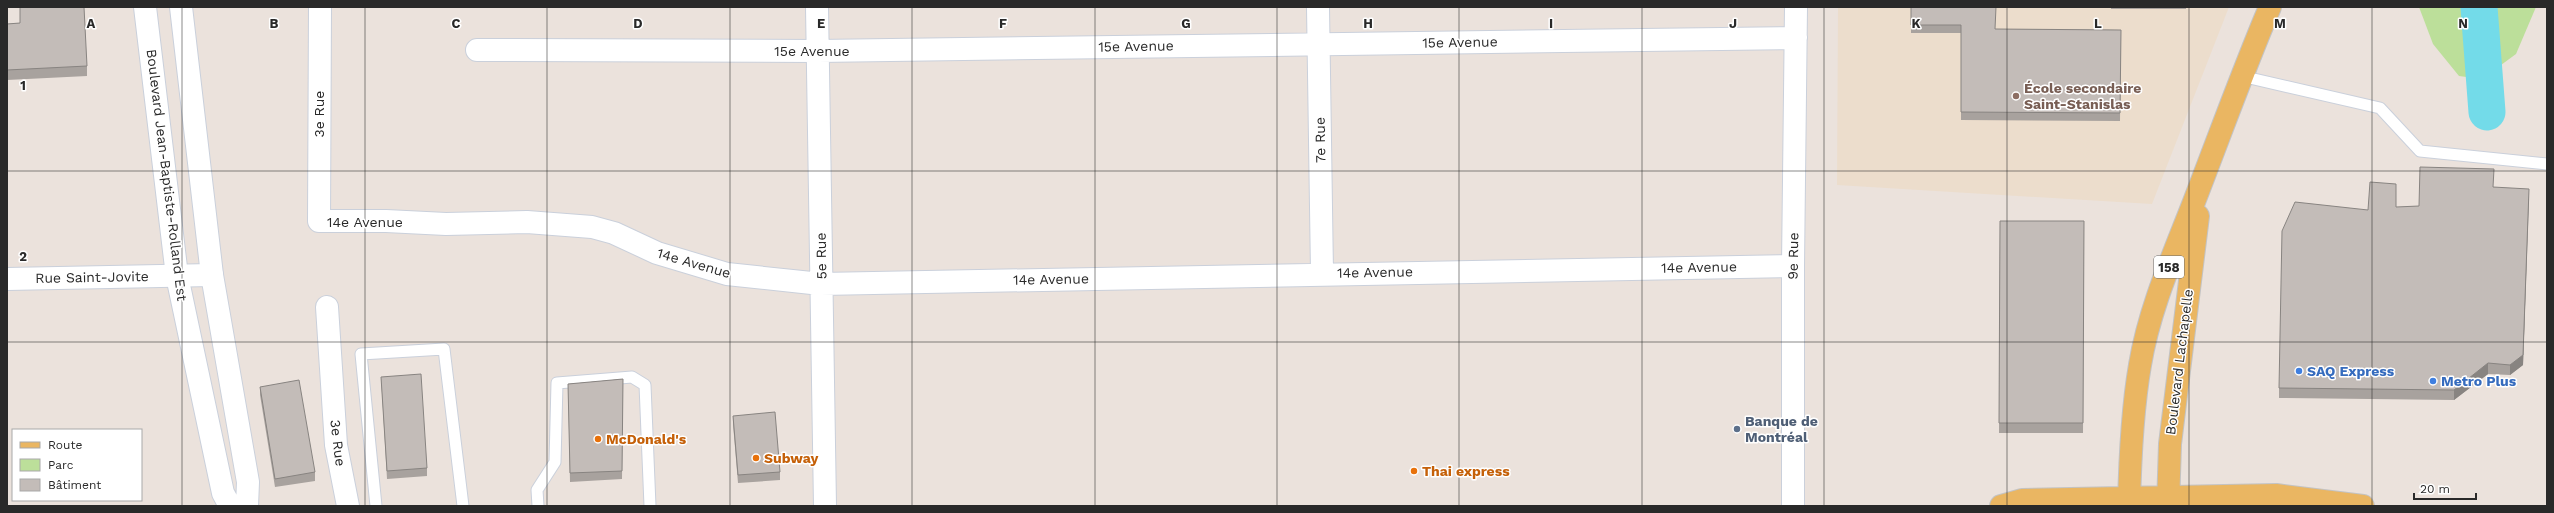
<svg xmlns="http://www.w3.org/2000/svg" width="2554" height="513" font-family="'Work Sans',sans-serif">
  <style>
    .education { fill: #ecddcc }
    .green { fill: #bcdf9a }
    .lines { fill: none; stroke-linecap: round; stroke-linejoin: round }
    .river { stroke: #73dbe9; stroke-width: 37 }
    .service-casing { stroke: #cad0db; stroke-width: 13 }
    .minor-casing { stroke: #cad0db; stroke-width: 24 }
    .tertiary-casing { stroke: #cad0db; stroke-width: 24 }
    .primary-casing { stroke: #c3c3c3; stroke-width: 24 }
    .service { stroke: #fff; stroke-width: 11 }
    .minor { stroke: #fff; stroke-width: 22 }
    .tertiary { stroke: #fff; stroke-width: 22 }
    .primary { stroke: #eab662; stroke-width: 22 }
    .wall { fill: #a8a29e }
    .shaded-wall { fill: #888481 }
    .building { fill: #c3bcb8; stroke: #888481 }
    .grid { fill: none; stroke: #292929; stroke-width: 1; stroke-opacity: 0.55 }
    .education-dot { fill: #8d6e63; stroke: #fff; stroke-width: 1.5 }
    .shop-dot { fill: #3f7fe0; stroke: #fff; stroke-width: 1.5 }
    .service-dot { fill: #5c6f8a; stroke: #fff; stroke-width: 1.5 }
    .food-dot { fill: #e8710a; stroke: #fff; stroke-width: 1.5 }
    .labels { text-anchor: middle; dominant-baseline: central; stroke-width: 3; stroke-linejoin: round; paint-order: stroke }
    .shield { fill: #fff; stroke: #696969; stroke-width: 1 }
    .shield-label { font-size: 13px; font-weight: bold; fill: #292929 }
    .street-label { font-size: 14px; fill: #292929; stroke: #fff }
    .education-label { font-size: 14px; font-weight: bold; fill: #785e54; stroke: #fff; text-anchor: start }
    .shop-label { font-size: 14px; font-weight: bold; fill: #366cbe; stroke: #fff; text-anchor: start }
    .service-label { font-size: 14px; font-weight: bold; fill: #4e5e75; stroke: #fff; text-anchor: start }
    .food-label { font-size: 14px; font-weight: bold; fill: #c56008; stroke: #fff; text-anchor: start }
    .grid-label { font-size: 13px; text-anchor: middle; font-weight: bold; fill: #292929; stroke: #fff; stroke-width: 3; stroke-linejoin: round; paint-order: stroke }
  </style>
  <rect width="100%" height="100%" fill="#ebe2dc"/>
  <path class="education" d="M1838 7H2229L2152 204 1837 185Z"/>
  <path class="green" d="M2419 7H2536L2516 54 2482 79 2459 76 2433 44Z"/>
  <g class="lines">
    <path class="river" d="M2479 7 2487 112"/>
    <defs>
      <path id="service" d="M2241 76 2380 108 2420 151 2547 164
        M376 506 361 354 444 349 463 506
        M538 506 537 490 555 462 557 383 632 377 645 385 650 506"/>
      <path id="minor" d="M320 7 319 221H386L446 224 527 222 592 227 614 233 657 253 727 274 821 284 1793 266
        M817 7 825 506
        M1318 7 1322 273
        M477 50 818 51 1796 38
        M7 279 212 275
        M327 307 336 445 348 506
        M1793 506V266L1796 7"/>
      <path id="tertiary" d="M145 7 177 276 223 493 230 506
        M181 7 212 275 248 482 247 506"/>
      <path id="primary" d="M2001 506 2022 500 2276 495 2363 506
        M2129 506C2130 459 2132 411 2140 365 2149 310 2172 258 2192 207 2218 140 2242 73 2270 7
        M2168 506 2170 444 2198 216"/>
    </defs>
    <use href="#service" class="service-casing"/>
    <use href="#minor" class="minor-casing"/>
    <use href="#tertiary" class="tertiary-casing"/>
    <use href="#primary" class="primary-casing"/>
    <use href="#service" class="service"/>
    <use href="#minor" class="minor"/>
    <use href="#tertiary" class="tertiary"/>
    <use href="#primary" class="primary"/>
  </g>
  <path class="wall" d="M1911 7 1995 29 2121 30 2120 121 1961 120V33H1911Z
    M2111 7H2186V9H2111Z
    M20 23 87 66V76L7 80V24Z
    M2494 187 2529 199 2523 365 2510 375 2488 374 2454 400 2279 398V388L2368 210 2419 206Z
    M2000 221H2084L2083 433H1999Z
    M381 377 427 468V476L387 479Z
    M623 379 622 479 570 482 568 384Z
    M260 387 315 472V481L275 487 260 395Z
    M733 416 780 472V480L738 483 733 424Z"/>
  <path class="shaded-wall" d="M2529 189 2523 365 2510 375V365Z
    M2488 363V374L2454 400V390Z"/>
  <path class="building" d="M20 7H84L87 66 7 70V24L20 23Z
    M1911 7H1996L1995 29 2121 30 2120 113 1961 112V25H1911Z
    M2420 167 2494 169 2493 187 2529 189 2523 355 2510 365 2488 363 2454 390 2279 388 2282 231 2295 202 2368 210 2370 182 2396 184V207L2419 206Z
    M2000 221H2084L2083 423H1999Z
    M421 374 427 468 387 471 381 377Z
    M623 379 622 471 570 473 568 384Z
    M299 380 315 472 275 479 260 387Z
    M775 412 780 472 738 475 733 416Z"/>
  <path class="grid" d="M182 7V506M365 7V506M547 7V506M730 7V506M912 7V506M1095 7V506M1277 7V506M1459 7V506M1642 7V506M1824 7V506M2007 7V506M2189 7V506M2372 7V506M7 171H2547M7 342H2547"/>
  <circle class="education-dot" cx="2016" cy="96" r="4"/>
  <g class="shop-dot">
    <circle cx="2299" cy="371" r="4"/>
    <circle cx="2433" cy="381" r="4"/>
  </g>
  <circle class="service-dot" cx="1737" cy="429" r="4"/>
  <g class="food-dot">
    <circle cx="598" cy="439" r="4"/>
    <circle cx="756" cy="458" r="4"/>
    <circle cx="1414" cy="471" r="4"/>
  </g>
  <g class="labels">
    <rect class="shield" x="2154" y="256" width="30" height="22" rx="3"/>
    <g class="shield-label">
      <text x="2169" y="267">158</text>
    </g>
    <g class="street-label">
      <text transform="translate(1460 42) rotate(-1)">15e Avenue</text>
      <text transform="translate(1136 46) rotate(-1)">15e Avenue</text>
      <text x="812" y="51">15e Avenue</text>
      <text transform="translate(319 114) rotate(-90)">3e Rue</text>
      <text transform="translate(1320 140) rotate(-91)">7e Rue</text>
      <text transform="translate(167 175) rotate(83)">Boulevard Jean-Baptiste-Rolland Est</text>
      <text x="365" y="222">14e Avenue</text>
      <text transform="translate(821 256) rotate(-91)">5e Rue</text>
      <text transform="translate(1793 256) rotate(-89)">9e Rue</text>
      <text transform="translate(694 263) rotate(16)">14e Avenue</text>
      <text transform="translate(1699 267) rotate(-1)">14e Avenue</text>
      <text transform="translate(1375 272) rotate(-1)">14e Avenue</text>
      <text transform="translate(92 277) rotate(-1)">Rue Saint-Jovite</text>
      <text transform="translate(1051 279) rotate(-1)">14e Avenue</text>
      <text transform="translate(2179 362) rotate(-83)">Boulevard Lachapelle</text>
      <text transform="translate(338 443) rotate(83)">3e Rue</text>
    </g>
    <g class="education-label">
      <text x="2024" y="88">École secondaire<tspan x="2024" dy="16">Saint-Stanislas</tspan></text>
    </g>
    <g class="shop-label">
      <text x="2307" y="371">SAQ Express</text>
      <text x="2441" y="381">Metro Plus</text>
    </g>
    <g class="service-label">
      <text x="1745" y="421">Banque de<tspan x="1745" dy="16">Montréal</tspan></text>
    </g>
    <g class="food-label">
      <text x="606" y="439">McDonald's</text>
      <text x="764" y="458">Subway</text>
      <text x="1422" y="471">Thai express</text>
    </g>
  </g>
  <g class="grid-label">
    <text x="91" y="28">A</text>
    <text x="274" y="28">B</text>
    <text x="456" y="28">C</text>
    <text x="638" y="28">D</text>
    <text x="821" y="28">E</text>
    <text x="1003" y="28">F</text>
    <text x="1186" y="28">G</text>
    <text x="1368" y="28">H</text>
    <text x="1551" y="28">I</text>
    <text x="1733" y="28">J</text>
    <text x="1916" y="28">K</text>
    <text x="2098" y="28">L</text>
    <text x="2280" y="28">M</text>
    <text x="2463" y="28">N</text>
    <text x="23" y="90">1</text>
    <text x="23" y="261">2</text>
  </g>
  <rect width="2554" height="513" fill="none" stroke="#292929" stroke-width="16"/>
  <rect x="12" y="429" width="130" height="72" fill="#ffffff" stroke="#a9a9a9"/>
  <rect x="20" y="442" width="20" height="6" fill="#eab662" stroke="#a9a9a9"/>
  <text x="48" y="449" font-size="12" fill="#292929">Route</text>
  <rect x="20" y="459" width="20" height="12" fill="#bcdf9a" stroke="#a9a9a9"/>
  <text x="48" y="469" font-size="12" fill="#292929">Parc</text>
  <rect x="20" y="479" width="20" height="12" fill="#c3bcb8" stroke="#a9a9a9"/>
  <text x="48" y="489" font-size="12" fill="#292929">Bâtiment</text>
  <path d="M2414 493v6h62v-6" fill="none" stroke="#292929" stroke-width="2"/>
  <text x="2420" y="493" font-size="12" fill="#292929" stroke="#ffffff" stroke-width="3" paint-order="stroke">20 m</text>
</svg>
